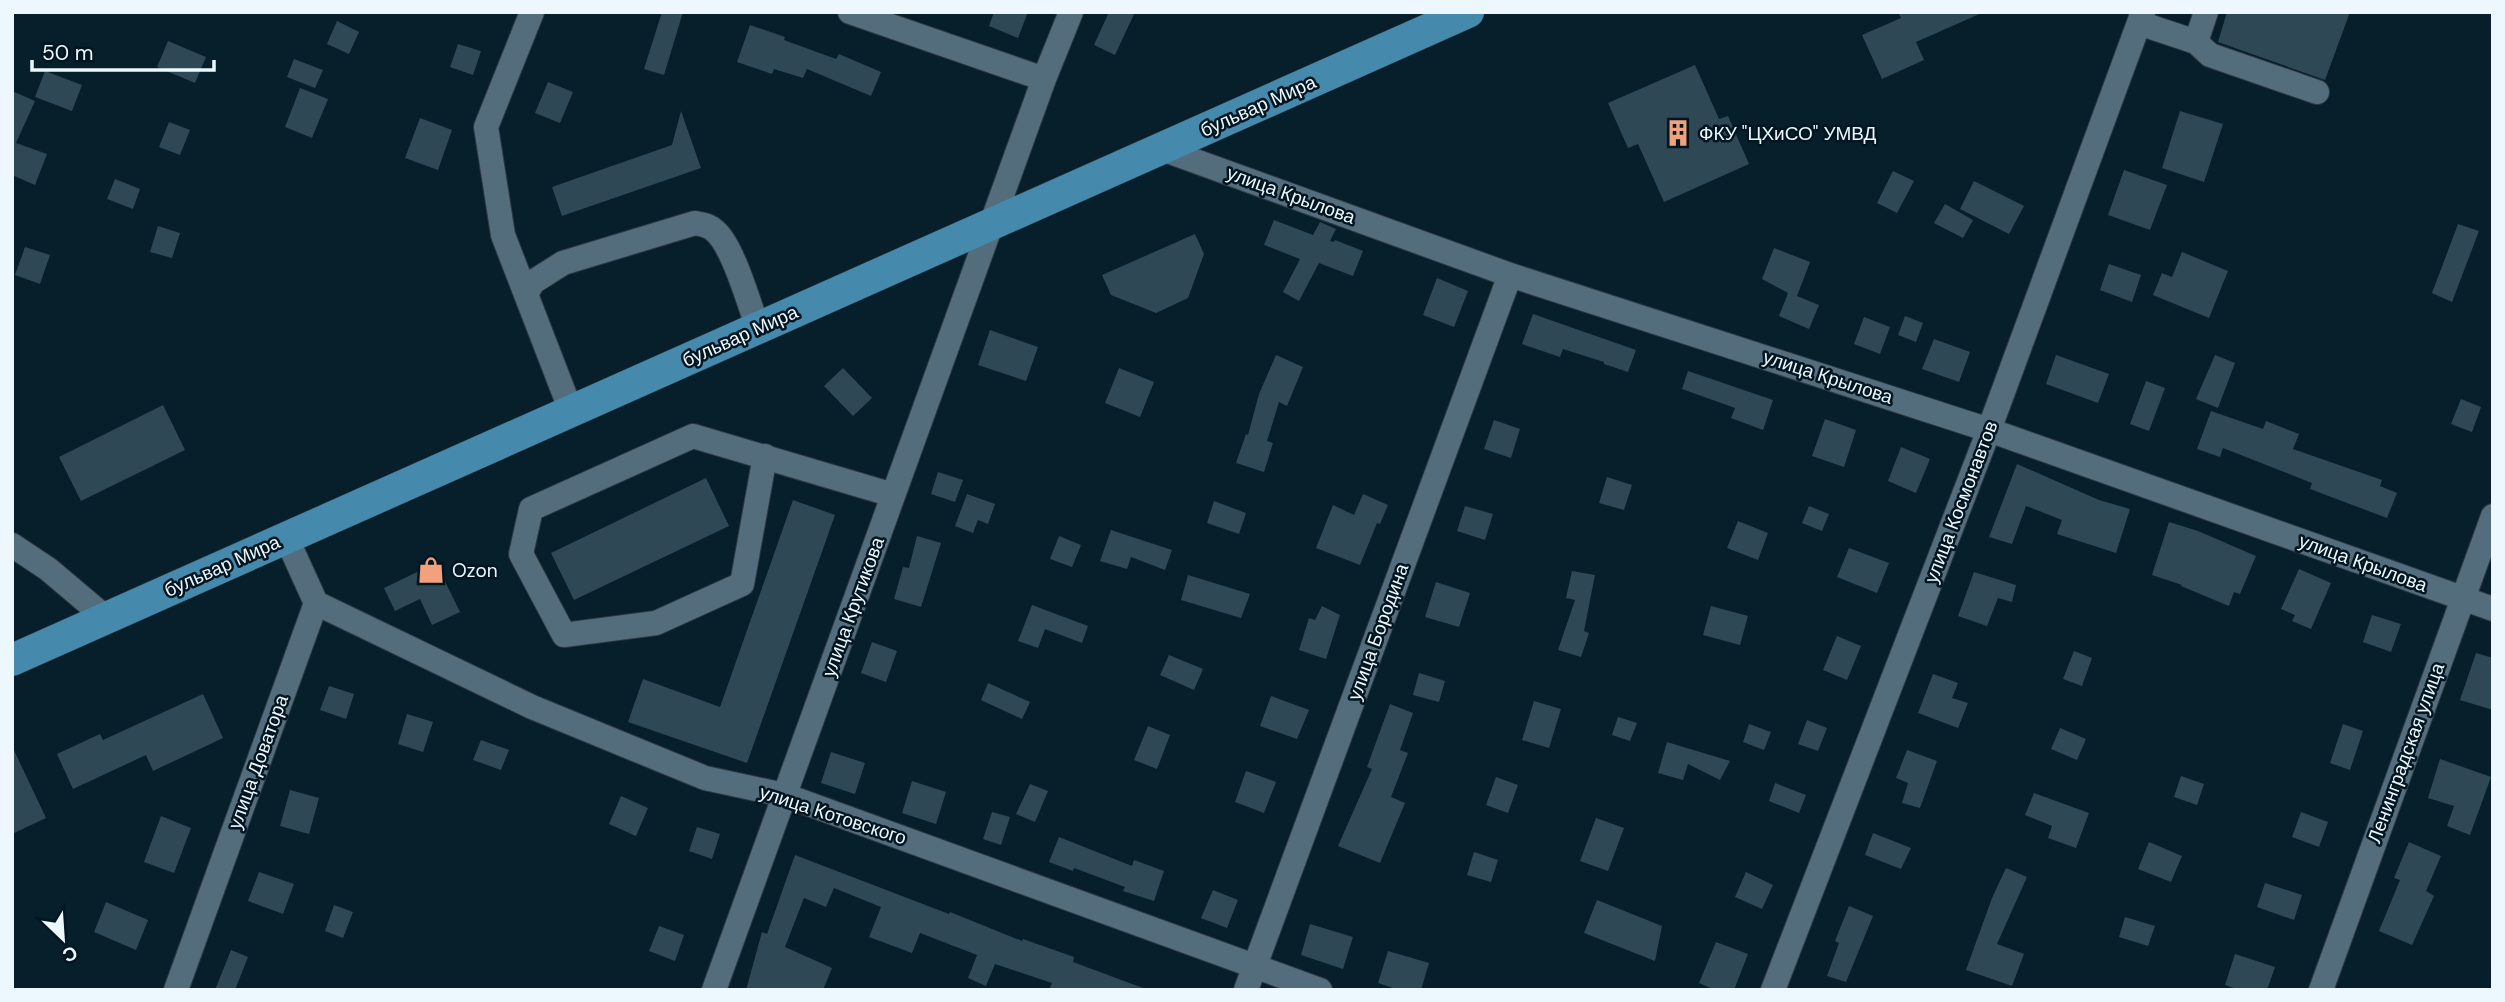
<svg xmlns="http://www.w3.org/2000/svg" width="2505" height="1002" font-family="'DM Sans',sans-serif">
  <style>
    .building { fill: #2f4855 }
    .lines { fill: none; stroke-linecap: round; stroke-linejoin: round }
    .minor-casing { stroke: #2f3942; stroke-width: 26 }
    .major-casing { stroke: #2f3942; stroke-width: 33 }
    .minor { stroke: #546d7c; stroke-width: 24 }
    .major { stroke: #458aac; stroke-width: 32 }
    .labels { text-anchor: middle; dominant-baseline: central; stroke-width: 5; stroke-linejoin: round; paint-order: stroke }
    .street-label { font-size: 19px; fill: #ecf7fe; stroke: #011621 }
    .poi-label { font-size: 19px; fill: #ecf7fe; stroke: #011621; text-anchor: start }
  </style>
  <rect width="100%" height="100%" fill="#071f2b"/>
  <path class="building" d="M662 12H683L664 75 644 69Z
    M994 12H1028L1018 38 989 26Z
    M1109 12H1135L1115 55 1094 45Z
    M1898 12H1984L1916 42 1924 60 1882 79 1862 35 1901 18Z
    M2227 12H2350L2325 80 2218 42Z
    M337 21 359 32 349 54 327 44Z
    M750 25 785 37 784 40 836 59 839 54 881 72 871 96 807 69 803 78 774 69 772 74 737 62Z
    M168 41 206 57 195 83 157 67Z
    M458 44 481 51 473 75 450 67Z
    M294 59 323 70 315 88 287 77Z
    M1695 65 1719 119 1728 116 1749 164 1664 202 1638 144 1628 148 1608 103Z
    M45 71 82 85 72 111 35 97Z
    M548 82 573 92 560 123 535 113Z
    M300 88 328 99 312 138 285 127Z
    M12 91 35 101 16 143 47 154 35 185 12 175Z
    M681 111 701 168 562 216 552 187 672 145Z
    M2180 111 2223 124 2204 182 2162 168Z
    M420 118 452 130 438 170 405 158Z
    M169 122 190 130 180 155 159 147Z
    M2124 170 2167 185 2150 230 2108 215Z
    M1893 171 1914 181 1897 213 1877 203Z
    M115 179 140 189 133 209 107 199Z
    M1974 181 2024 206 2009 234 1960 209Z
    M1945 204 1973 220 1963 238 1934 223Z
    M1274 220 1313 235 1320 222 1336 229 1330 241 1334 242 1335 240 1363 251 1353 276 1319 263 1299 301 1283 292 1300 259 1264 245Z
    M2458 224 2479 231 2452 302 2432 293Z
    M158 226 180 233 172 258 150 252Z
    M1195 234 1204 254 1188 298 1156 313 1111 295 1102 275Z
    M25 247 50 255 40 284 15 275Z
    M1774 248 1810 262 1797 296 1819 305 1809 329 1779 316 1788 293 1762 279Z
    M2182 252 2228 271 2209 318 2153 295 2162 273 2172 277Z
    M2109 264 2141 275 2132 302 2100 290Z
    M1437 278 1468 291 1454 327 1423 315Z
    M1533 314 1636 350 1628 372 1604 364V362L1563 349 1560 357 1522 344Z
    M1905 316 1923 323 1916 342 1898 335Z
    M1864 317 1890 327 1880 354 1854 344Z
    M990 330 1038 347 1026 381 978 365Z
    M1934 339 1970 352 1959 382 1922 369Z
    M1276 355 1303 367 1287 406 1279 402 1267 441 1273 443 1264 472 1236 463 1246 434 1248 435 1259 394Z
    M2056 355 2109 374 2098 403 2046 384Z
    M2215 355 2235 363 2218 408 2196 399Z
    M843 368 872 398 853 416 824 386Z
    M1119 368 1154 382 1140 417 1105 403Z
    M1688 371 1773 400 1763 430 1731 418 1735 408 1682 389Z
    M2146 381 2165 388 2149 431 2130 424Z
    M2461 399 2481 407 2472 432 2451 424Z
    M163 405 185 450 81 501 59 457Z
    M2211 411 2263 429 2266 421 2299 434 2293 449 2382 480 2380 486 2397 493 2387 518 2310 489 2312 483 2223 448 2220 457 2197 449Z
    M1825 419 1856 430 1844 467 1812 456Z
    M1494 420 1520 429 1511 458 1484 449Z
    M1901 447 1930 459 1916 493 1888 481Z
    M2017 464 2099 500 2130 509 2116 553 2057 534 2062 520 2026 506 2012 544 1989 537Z
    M938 472 963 480 955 502 931 494Z
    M1607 477 1632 485 1624 510 1599 503Z
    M706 478 729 526 574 600 551 553Z
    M967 494 995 504 988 524 978 520 973 533 955 526Z
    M1363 494 1388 505 1380 524 1377 523 1360 565 1316 548 1333 505 1354 515Z
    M793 500 835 515 747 763 628 722 643 679 720 707Z
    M1214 501 1246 513 1239 534 1207 523Z
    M1465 506 1493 514 1485 540 1457 531Z
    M1809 506 1829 514 1822 531 1802 523Z
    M1738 521 1768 533 1758 560 1727 548Z
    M2169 522 2198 531 2256 556 2240 594 2234 592 2229 606 2181 586 2182 585 2152 575Z
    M1111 530 1172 550 1165 570 1131 557 1127 569 1100 561Z
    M917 536 941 543 921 607 894 599 903 567 909 568Z
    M1059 536 1081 545 1072 567 1050 559Z
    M1849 548 1889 563 1877 593 1837 577Z
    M436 563 460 612 432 625 420 599 395 611 384 588Z
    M2299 569 2331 583 2311 629 2292 621 2295 615 2281 609Z
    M1572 571 1595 575 1584 631 1589 633 1581 657 1558 650 1575 600 1566 598Z
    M1974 572 2016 585 2012 602 1998 598 1987 626 1958 616Z
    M1188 575 1250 594 1241 618 1181 600Z
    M1436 582 1470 593 1459 627 1425 617Z
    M1032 605 1088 626 1082 643 1045 629 1038 648 1018 641Z
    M1322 606 1340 615 1326 659 1299 650 1309 618 1315 620Z
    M1711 606 1748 616 1740 645 1703 635Z
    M2372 615 2401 624 2391 652 2363 642Z
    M1837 636 1861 646 1847 680 1823 670Z
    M872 642 897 651 886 682 861 673Z
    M2074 651 2092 658 2082 686 2063 679Z
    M2476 653 2493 658V710L2460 700Z
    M1169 655 1203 669 1194 690 1160 675Z
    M1419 673 1445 681 1439 702 1413 695Z
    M1933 674 1958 683 1952 698 1968 703 1958 728 1918 713Z
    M988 683 1030 702 1022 719 981 700Z
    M329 686 354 694 346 719 320 710Z
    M203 694 223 738 153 771 146 755 73 789 57 754 100 734 103 740Z
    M1271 696 1309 710 1297 739 1260 726Z
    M1534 701 1561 709 1549 748 1522 740Z
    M1390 704 1413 713 1400 750 1408 753 1391 797 1405 803 1380 863 1338 846 1372 769 1367 767Z
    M407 714 433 722 423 752 398 744Z
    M1618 717 1637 723 1630 741 1612 735Z
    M1807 720 1827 728 1818 751 1798 744Z
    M1749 724 1771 732 1764 750 1743 742Z
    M2343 724 2363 731 2350 770 2330 763Z
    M1148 726 1170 735 1157 769 1134 760Z
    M2060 728 2086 739 2077 760 2051 749Z
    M481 740 509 750 501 770 473 760Z
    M1667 742 1680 746 1730 761 1720 780 1688 764 1683 780 1658 773Z
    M12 746 46 818 12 834Z
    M1907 750 1937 761 1920 808 1902 803 1908 783 1896 778Z
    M831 752 865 763 855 794 821 783Z
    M2440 759 2491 777 2470 835 2447 826 2454 806 2428 798Z
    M1246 771 1276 782 1264 813 1235 802Z
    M2181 776 2204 784 2197 805 2174 797Z
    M1496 777 1518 785 1508 813 1486 805Z
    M912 781 946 792 936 824 902 813Z
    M1775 783 1806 795 1799 813 1769 801Z
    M1030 784 1048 791 1035 822 1016 814Z
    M290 790 319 798 309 834 280 826Z
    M2034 793 2089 813 2076 848 2048 838 2052 826 2025 815Z
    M621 796 648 808 636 836 609 824Z
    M992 812 1010 817 1001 845 983 839Z
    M2301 812 2328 822 2319 847 2292 837Z
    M161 816 191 828 174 873 144 862Z
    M1596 818 1624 828 1608 871 1580 861Z
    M697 827 720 834 712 859 689 851Z
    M1873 833 1911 848 1901 869 1865 855Z
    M1059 837 1132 866 1134 860 1164 871 1154 901 1123 891 1125 887 1074 868 1073 871 1049 862Z
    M2149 842 2182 856 2171 882 2138 869Z
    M2409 842 2441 856 2426 891 2434 896 2412 945 2379 931 2400 880 2394 878Z
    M1474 852 1498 860 1491 882 1467 875Z
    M795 855 949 914 950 912 1022 941 1023 939 1074 957 1073 962 1143 988 1142 990H1049L1052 983 995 964 986 986 968 978 977 955 920 933 912 953 869 937 881 907 834 888 826 907 804 898 785 947 832 968 823 990H746L762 932 767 934Z
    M2006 868 2027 877 1997 944 2024 954 2012 986 1966 970 1992 898Z
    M259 872 294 884 283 914 248 901Z
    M1746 872 1773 885 1762 909 1735 897Z
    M2265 883 2302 895 2294 920 2257 907Z
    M1213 890 1238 900 1227 928 1201 918Z
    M1597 900 1662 926 1655 961 1584 933Z
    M106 902 148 920 136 950 94 932Z
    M334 905 353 912 343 938 325 931Z
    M1849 906 1873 916 1846 982 1827 976 1839 943 1835 941Z
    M2125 917 2155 926 2148 946 2119 937Z
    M1310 924 1353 937 1343 969 1301 955Z
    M659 926 684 935 675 961 649 951Z
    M1716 942 1748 954 1734 990H1715L1699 983Z
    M231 950 248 957 235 990H215Z
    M1388 951 1429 963 1421 990H1399L1378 983Z
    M2235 954 2275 967 2267 990H2239L2225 985Z"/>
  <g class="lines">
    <defs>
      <path id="minor" d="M532 12 486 127 503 235 571 411
        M2139 23 2196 42 2206 12
        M2196 42 2210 55 2317 92
        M1044 79 1071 12
        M1162 149 1510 275 1989 430 2493 609
        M526 294 533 282 563 263 695 223C703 225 709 225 715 231 733 246 749 304 758 328
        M765 456 742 584 656 623 564 635 521 554 531 509 693 436 893 495
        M12 545 48 569 106 618
        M316 603 532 707 705 778 784 795 1320 990
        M176 990 316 603 286 537
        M714 990 1044 79 850 12
        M1246 990 1510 275
        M1773 990 1989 430 2143 12
        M2321 990 2493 516"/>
      <path id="major" d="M12 660 1468 12"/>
    </defs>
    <use href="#minor" class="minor-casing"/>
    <use href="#major" class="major-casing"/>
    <use href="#minor" class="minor"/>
    <use href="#major" class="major"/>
  </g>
  <defs>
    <symbol id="building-bare" viewBox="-9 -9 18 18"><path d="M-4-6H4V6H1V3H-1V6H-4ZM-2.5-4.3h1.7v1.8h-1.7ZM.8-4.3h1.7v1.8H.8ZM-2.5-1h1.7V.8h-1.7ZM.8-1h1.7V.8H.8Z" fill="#f1a17c" stroke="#011621" stroke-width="2.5" paint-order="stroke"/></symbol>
    <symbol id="shop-bare" viewBox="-9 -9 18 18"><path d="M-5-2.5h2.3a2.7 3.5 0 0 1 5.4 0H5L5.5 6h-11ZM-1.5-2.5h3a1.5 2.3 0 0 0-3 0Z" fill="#f1a17c" stroke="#011621" stroke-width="2.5" paint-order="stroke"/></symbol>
  </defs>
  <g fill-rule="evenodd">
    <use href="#building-bare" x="1659" y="114" width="38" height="38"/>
    <use href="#shop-bare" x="412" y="551" width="38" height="38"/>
  </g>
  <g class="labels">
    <g class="street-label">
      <text transform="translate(1258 106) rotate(-24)">бульвар Мира</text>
      <text transform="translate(1291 195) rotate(20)">улица Крылова</text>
      <text transform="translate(740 336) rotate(-24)">бульвар Мира</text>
      <text transform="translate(1828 377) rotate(18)">улица Крылова</text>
      <text transform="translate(1961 502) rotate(-69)">улица Космонавтов</text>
      <text transform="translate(2363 563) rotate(20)">улица Крылова</text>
      <text transform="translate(222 566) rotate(-24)">бульвар Мира</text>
      <text transform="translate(853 607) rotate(-70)">улица Крутикова</text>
      <text transform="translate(1378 632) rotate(-70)">улица Бородина</text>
      <text transform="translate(2406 753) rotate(-70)">Ленинградская улица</text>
      <text transform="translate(258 762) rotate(-70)">улица Доватора</text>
      <text transform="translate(833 815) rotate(18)">улица Котовского</text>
    </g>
    <g class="poi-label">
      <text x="1699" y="133">ФКУ "ЦХиСО" УМВД</text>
      <text x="452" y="570">Ozon</text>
    </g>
  </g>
  <rect width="2505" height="1002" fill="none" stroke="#ecf7fe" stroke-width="28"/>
  <g transform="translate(63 939) rotate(155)" stroke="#011621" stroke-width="5" paint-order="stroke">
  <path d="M0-5L12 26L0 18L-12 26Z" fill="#ecf7fe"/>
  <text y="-10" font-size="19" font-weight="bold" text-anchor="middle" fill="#ecf7fe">С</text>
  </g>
  <path d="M32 60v10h182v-10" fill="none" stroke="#ecf7fe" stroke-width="3.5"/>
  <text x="42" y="60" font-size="21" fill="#ecf7fe" stroke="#011621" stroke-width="5" paint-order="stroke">50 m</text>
</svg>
